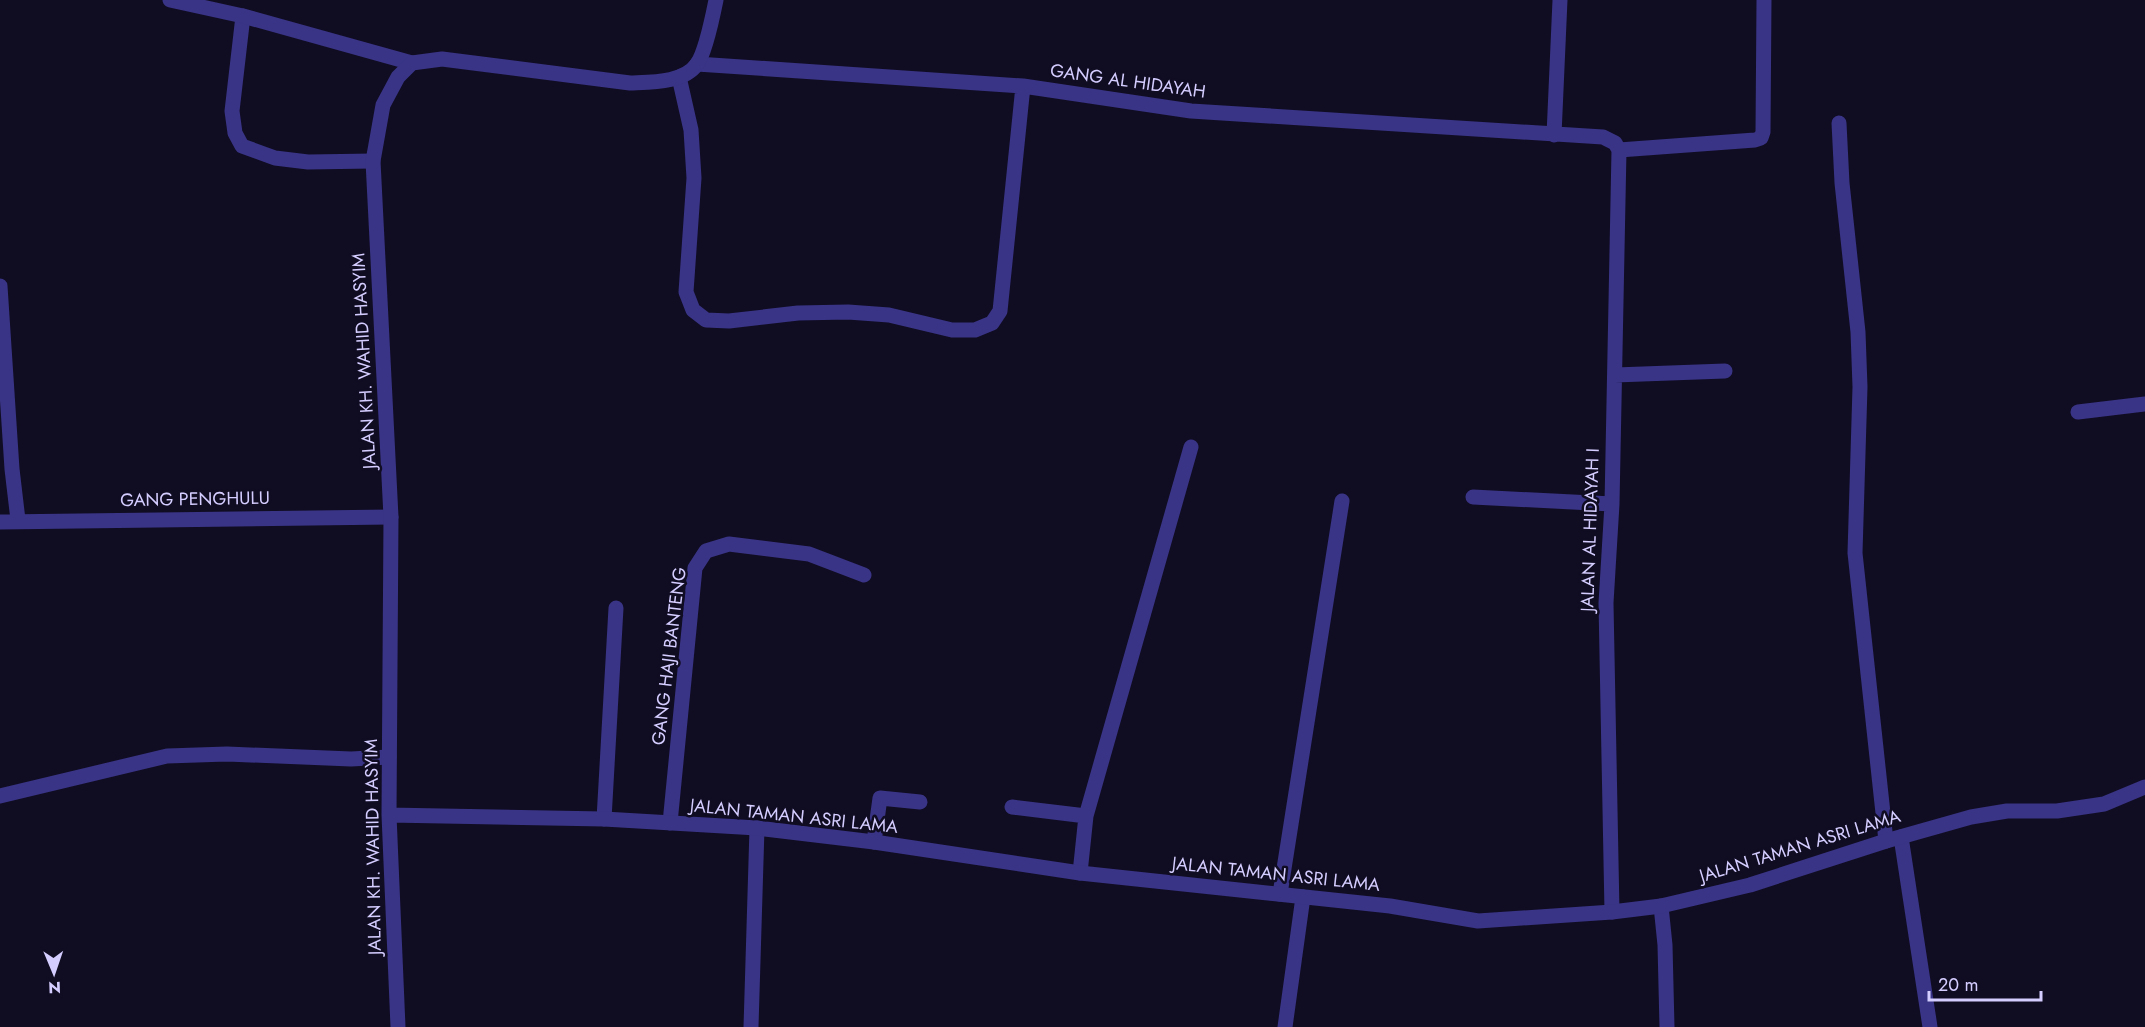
<svg xmlns="http://www.w3.org/2000/svg" width="2145" height="1027" font-family="Jost,sans-serif">
  <style>
    .lines { fill: none; stroke-linecap: round; stroke-linejoin: round }
    .service { stroke: #393485; stroke-width: 15 }
    .minor { stroke: #393485; stroke-width: 15 }
    .tertiary { stroke: #393485; stroke-width: 15 }
    .labels { text-anchor: middle; dominant-baseline: central; stroke-width: 5; stroke-linejoin: round; paint-order: stroke }
    .street-label { font-size: 18px; fill: #d4cdff; stroke: #100c22 }
  </style>
  <rect width="100%" height="100%" fill="#100c22"/>
  <g class="lines">
    <path class="service" d="M243 16 232 111 235 133 242 146 275 158 308 162 373 161
      M1012 807 1086 816
      M874 842 880 798 920 802
      M1080 873 1086 816 1191 447"/>
    <path class="minor" d="M170 0 243 16 412 63
      M697 64 1023 86 1191 111 1603 137 1615 143 1619 150
      M679 77 691 130 694 178 686 292 693 310 706 320 729 321 798 313 848 312 889 315 952 330H975L992 323 1000 311 1023 86
      M1839 123 1842 183 1858 332 1860 387 1855 553 1886 841
      M1554 135 1560 0
      M1619 150 1755 140 1761 138 1763 132 1764 0
      M0 286 12 469 18 520
      M1615 375 1725 371
      M2078 412 2145 404
      M1473 497 1612 504
      M0 522 391 517
      M0 796 167 756 227 754 351 759 389 757
      M604 819 616 608
      M670 823 695 568 706 551 729 544 809 554 864 575
      M1901 837 1930 1027
      M1280 894 1342 501
      M1661 906 1665 945 1667 1027
      M1612 912 1606 603 1612 504 1619 150
      M751 1027 757 828
      M1285 1027 1303 897"/>
    <path class="tertiary" d="M389 815 604 819 757 828 874 842 1080 873 1390 906 1478 921 1612 912 1661 906 1750 885 1886 841 1971 817 2007 811H2057L2104 804 2145 787
      M398 1027 389 815 391 517 373 161 383 105 398 77 412 63 442 59 630 83C651 82 684 83 697 64 705 53 713 15 716 0"/>
  </g>
  <g class="labels">
    <g class="street-label">
      <text transform="translate(1128 81) rotate(8)">GANG AL HIDAYAH</text>
      <text transform="translate(364 361) rotate(-93)">JALAN KH. WAHID HASYIM</text>
      <text transform="translate(195 499) rotate(-1)">GANG PENGHULU</text>
      <text transform="translate(1590 530) rotate(-88)">JALAN AL HIDAYAH I</text>
      <text transform="translate(669 656) rotate(-83)">GANG HAJI BANTENG</text>
      <text transform="translate(794 816) rotate(6)">JALAN TAMAN ASRI LAMA</text>
      <text transform="translate(1800 846) rotate(-17)">JALAN TAMAN ASRI LAMA</text>
      <text transform="translate(373 847) rotate(-91)">JALAN KH. WAHID HASYIM</text>
      <text transform="translate(1276 874) rotate(6)">JALAN TAMAN ASRI LAMA</text>
    </g>
  </g>
  <g transform="translate(54 973) rotate(178)" stroke="#100c22" stroke-width="4.5" paint-order="stroke">
  <path d="M0-4.5L10 22L0 15L-10 22Z" fill="#d4cdff"/>
  <text y="-9" font-size="16" font-weight="bold" text-anchor="middle" fill="#d4cdff">N</text>
  </g>
  <path d="M1929 991v9h112v-9" fill="none" stroke="#d4cdff" stroke-width="3"/>
  <text x="1938" y="991" font-size="18" fill="#d4cdff" stroke="#100c22" stroke-width="4.5" paint-order="stroke">20 m</text>
</svg>
